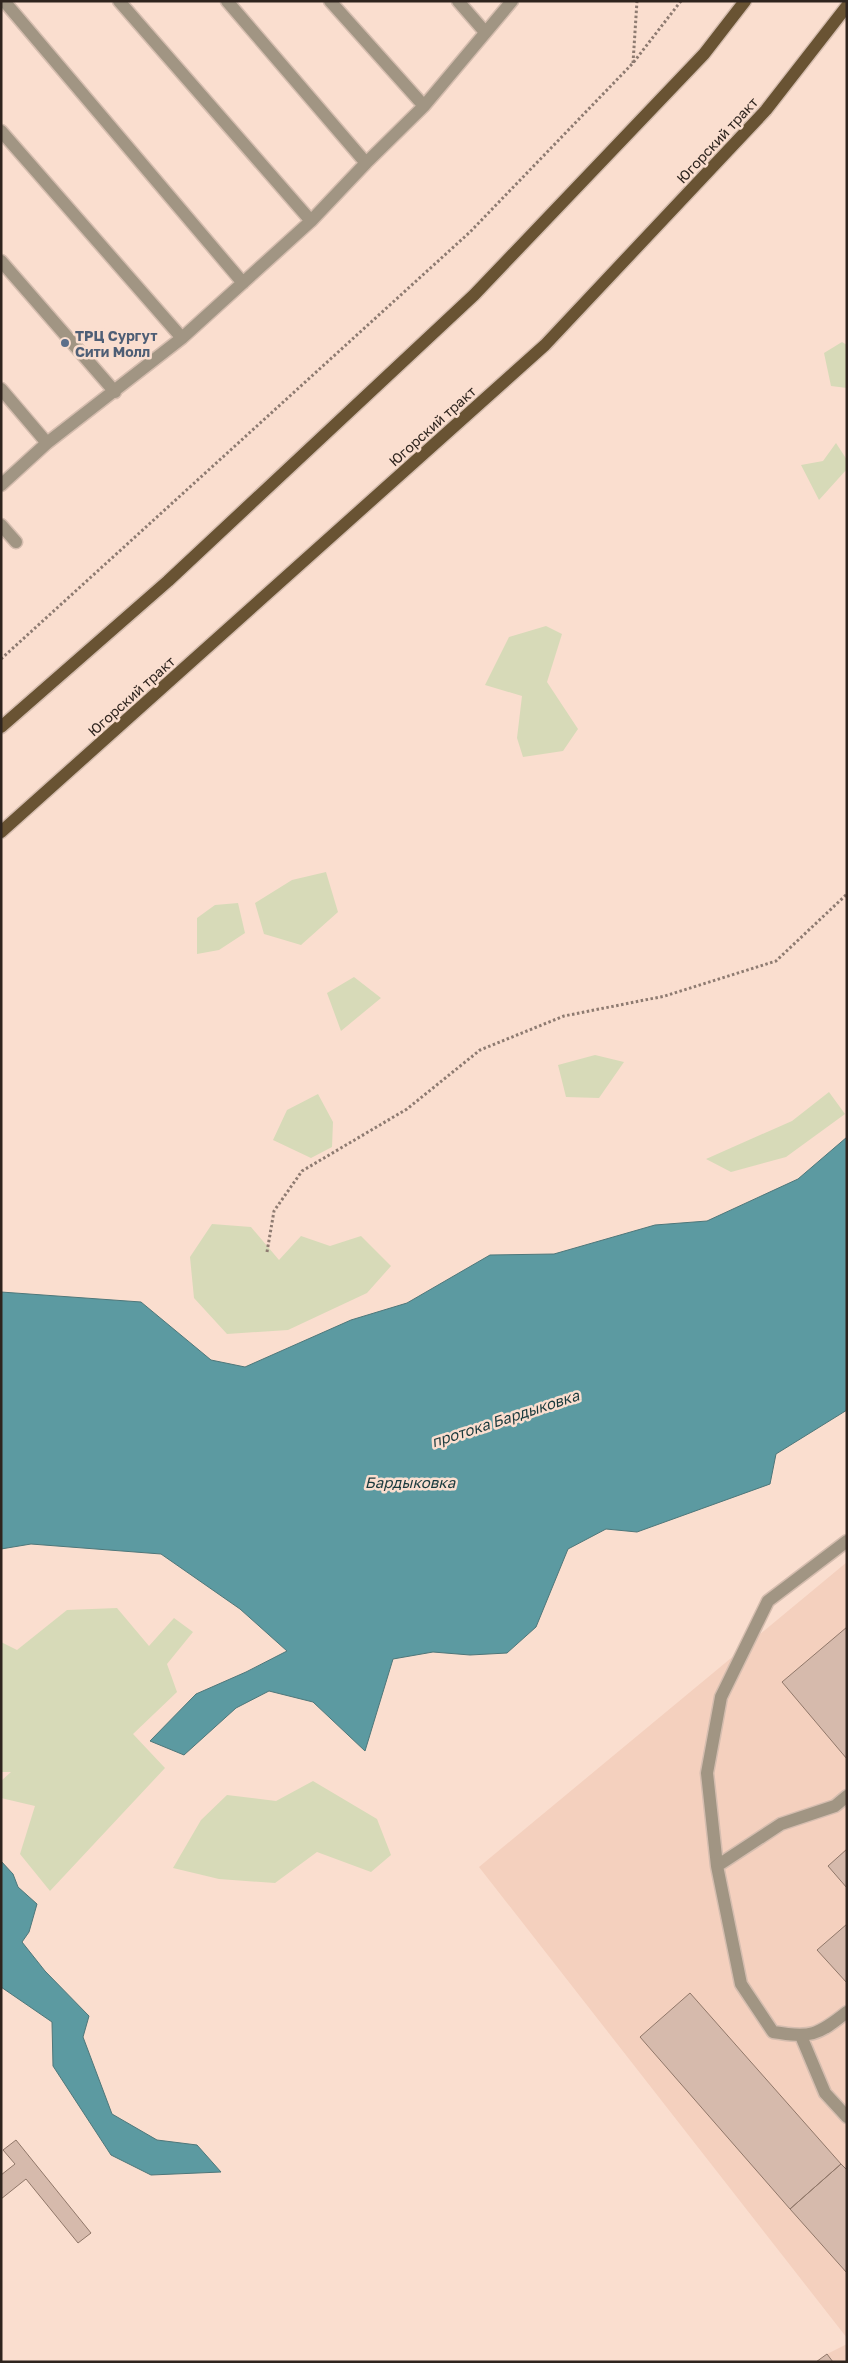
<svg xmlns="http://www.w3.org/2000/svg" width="848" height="2363" font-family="'Golos Text',sans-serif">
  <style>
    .built { fill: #f4d0be }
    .green { fill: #d7dab8 }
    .water { fill: #5c9aa1; stroke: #4e777a }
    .building { fill: #d6baac; stroke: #907769 }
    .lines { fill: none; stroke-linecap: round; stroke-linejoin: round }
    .service-casing { stroke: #d5bdaf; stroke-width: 15 }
    .primary-casing { stroke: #d5bdaf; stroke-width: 15 }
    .path { stroke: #8e7b71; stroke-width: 3; stroke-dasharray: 2.5 2.5; stroke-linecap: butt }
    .service { stroke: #a19583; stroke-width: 12 }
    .primary { stroke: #695333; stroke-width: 12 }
    .service-dot { fill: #5c6f8a; stroke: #fadecf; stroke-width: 2 }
    .labels { text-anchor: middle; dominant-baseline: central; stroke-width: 5; stroke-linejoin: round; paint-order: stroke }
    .street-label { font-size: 14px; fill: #2e241e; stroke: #fadecf }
    .service-label { font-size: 14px; font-weight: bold; fill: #4e5e75; stroke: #fadecf; text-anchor: start }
    .water-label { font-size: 15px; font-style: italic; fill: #19393c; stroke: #fadecf }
  </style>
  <rect width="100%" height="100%" fill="#fadecf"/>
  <path class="built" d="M847 1562V2338L479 1867Z
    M847 2344V2362H816L827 2354Z"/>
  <path class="green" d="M842 342 847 345V388L831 386 824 353Z
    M836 443 847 460V469L819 500 801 465 823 461Z
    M546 626 562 634 547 682 578 729 563 751 523 757 517 738 522 696 485 685 509 637Z
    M326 872 338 912 301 945 264 934 255 903 292 880Z
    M238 903 245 933 219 950 197 954V918L215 905Z
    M354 977 381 998 341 1031 327 993Z
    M595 1055 624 1062 599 1098 566 1097 558 1065Z
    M829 1092 845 1114 786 1157 731 1172 706 1159 792 1121Z
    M318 1094 333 1122 332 1147 311 1158 273 1140 287 1110Z
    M212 1224 251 1227 279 1260 301 1236 330 1246 361 1236 391 1266 367 1293 288 1330 227 1334 194 1298 190 1257Z
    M117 1608 149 1646 174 1618 193 1632 167 1664 177 1692 133 1734 165 1768 50 1891 20 1854 35 1806 1 1798V1781L11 1772H1V1642L17 1650 67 1610Z
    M313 1781 377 1819 391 1855 371 1872 317 1852 275 1883 219 1879 173 1868 201 1820 227 1795 276 1801Z"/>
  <path class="water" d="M847 1137V1410L776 1454 770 1484 637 1532 606 1529 568 1549 536 1627 507 1653 470 1655 433 1652 393 1659 365 1751 313 1702 269 1691 236 1708 184 1755 150 1741 196 1694 246 1672 287 1651 240 1609 161 1554 31 1544 1 1549V1292L141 1302 211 1360 245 1367 351 1320 407 1303 490 1255 554 1254 655 1225 707 1221 798 1179Z
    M1 1861 13 1874 18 1887 37 1904 29 1932 22 1942 45 1971 89 2016 83 2037 112 2114 157 2140 197 2145 221 2172 151 2175 111 2155 53 2066 52 2022 1 1987Z"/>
  <path class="building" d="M847 1627V1759L782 1682Z
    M847 1849V1888L828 1866Z
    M847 1924V1983L817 1950Z
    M690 1993 841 2164 790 2209 640 2037Z
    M16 2140 91 2233 78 2243 26 2179 1 2199V2175L15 2164 3 2150Z
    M841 2164 847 2170V2273L790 2209Z
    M827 2354 833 2362H816Z"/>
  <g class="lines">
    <defs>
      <path id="service" d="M4 1 243 283
        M119 1 311 221
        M227 1 366 163
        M330 1 424 106
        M458 1 485 32
        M1 131 182 338
        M1 261 115 392
        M1 389 47 443
        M1 485 47 443 182 338 311 221 366 163 424 106 512 1
        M1 525 16 542
        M847 1541 768 1601 721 1697 707 1773 717 1866 741 1984 773 2032C810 2038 817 2036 847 2012
        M717 1866 781 1824 835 1806 847 1796
        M801 2036 825 2093 847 2117"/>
      <path id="primary" d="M1 727 168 581 474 295 704 54 745 1
        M1 832 545 345 766 110 847 6"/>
    </defs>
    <use href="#service" class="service-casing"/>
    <use href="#primary" class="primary-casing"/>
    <path class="path" d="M633 63 637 1
      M1 659 470 232 633 63 681 1
      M267 1252 274 1211 302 1171 407 1109 480 1050 564 1016 665 996 776 961 847 894"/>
    <use href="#service" class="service"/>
    <use href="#primary" class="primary"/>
  </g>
  <circle class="service-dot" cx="65" cy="343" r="5"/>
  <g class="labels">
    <g class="street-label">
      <text transform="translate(717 140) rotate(-47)">Югорский тракт</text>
      <text transform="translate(432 426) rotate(-42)">Югорский тракт</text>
      <text transform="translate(131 696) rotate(-42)">Югорский тракт</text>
    </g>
    <g class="service-label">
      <text x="75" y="335">ТРЦ Сургут<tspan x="75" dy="16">Сити Молл</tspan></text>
    </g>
    <g class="water-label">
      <text transform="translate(505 1418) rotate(-18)">протока Бардыковка</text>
      <text x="410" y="1482">Бардыковка</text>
    </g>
  </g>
  <rect width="848" height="2363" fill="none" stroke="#2e241e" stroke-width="5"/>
</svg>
